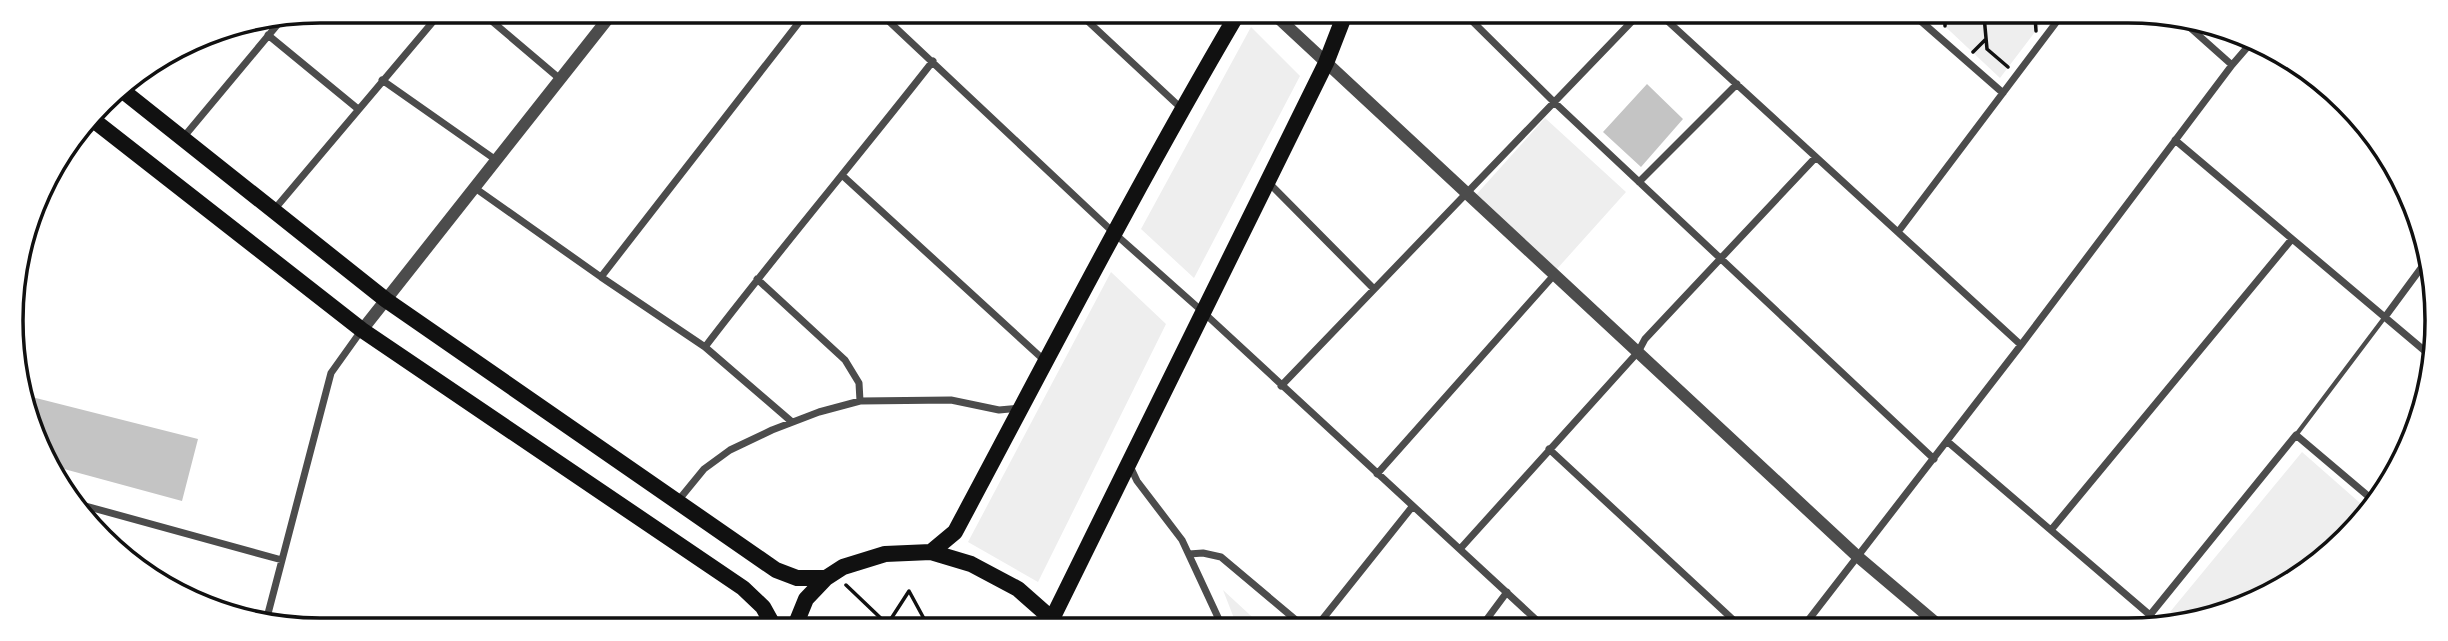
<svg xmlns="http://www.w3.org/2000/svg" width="2448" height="641" font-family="Overpass,sans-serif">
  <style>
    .green { fill: #eee }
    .building { fill: #c4c4c4 }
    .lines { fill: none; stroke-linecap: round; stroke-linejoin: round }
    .path { stroke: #111; stroke-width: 3.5 }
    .service { stroke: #4c4c4c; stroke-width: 4.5 }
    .minor { stroke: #4c4c4c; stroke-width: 7 }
    .tertiary { stroke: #4c4c4c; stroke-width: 12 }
    .primary { stroke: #111; stroke-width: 16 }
    .rim { fill: none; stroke: #111; stroke-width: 3.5 }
  </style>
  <rect width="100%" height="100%" fill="#fff"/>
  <path class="green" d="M1934 16H2047L2000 78Z
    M1251 27 1300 76 1194 278 1141 229Z
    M1545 118 1626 192 1556 270 1475 196Z
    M1111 272 1166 324 1038 582 968 542Z
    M2302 452 2368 510 2346 540 2264 599 2183 623 2170 612Z
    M1223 590 1262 626H1237Z"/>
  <path class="building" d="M1647 84 1683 119 1641 167 1603 132Z
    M20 394 198 439 182 501 53 466 21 401Z"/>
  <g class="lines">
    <path class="path" d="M1984 16 1987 49 2008 67
      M2035 16 2036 31
      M1945 26V18L1980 16
      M1973 52 1986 39
      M846 585 889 626
      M887 625 909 591 928 626"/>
    <path class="service" d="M2296 435 2385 317"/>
    <path class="minor" d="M480 11 560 79
      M879 12 1114 233 1203 312 1544 627
      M1079 13 1181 108
      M1465 14 1554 102 1934 459
      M1661 15 2021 345
      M1915 16 2003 93
      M2177 16 2232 65
      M268 35 358 109
      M2273 52 2364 127
      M382 80 496 160
      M182 139 283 18
      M2175 140 2432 357
      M843 176 1045 361
      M1639 182 1737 84
      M1269 183 1374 289
      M475 188 601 277 705 347 792 422
      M273 211 442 11
      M1898 232 2061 16
      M601 277 807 12
      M757 279 845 360 859 383 860 401
      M2385 317 2430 256
      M705 347C779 250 858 157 933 61
      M1281 386 1638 15
      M1948 442 2165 628
      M1549 449 1741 627
      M1129 464 1137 481 1182 540 1222 626
      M1377 474 1555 274
      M71 502 282 560
      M677 502 704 469 730 450 772 430 819 412 860 401 951 400 999 410 1021 408
      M2051 530 2292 239
      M1460 549 1638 352 1645 339 1816 157
      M1189 554 1203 553 1221 557 1303 626
      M2150 615 2296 435 2374 501
      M265 625 331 373 361 331
      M1317 626 1412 507
      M1481 627 1507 592
      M1803 627 2021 345 2232 65 2251 43"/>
    <path class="tertiary" d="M1274 14 1857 556 1942 628
      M362 330 614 11"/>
    <path class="primary" d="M118 87 386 300 776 570 797 578H826
      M92 119 362 330 743 588 763 607 773 625
      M931 552 955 532C1048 358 1138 183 1238 13
      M1052 619 1326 63 1345 14
      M795 626 806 599 826 578 843 567 885 554 931 552 971 564 1018 589 1052 619 1056 626"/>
  </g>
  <path d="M0 0H2448V641H0ZM320 23H2128A297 297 0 0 1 2425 320V321A297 297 0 0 1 2128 618H320A297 297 0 0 1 23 321V320A297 297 0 0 1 320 23Z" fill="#fff" fill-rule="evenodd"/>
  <path class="rim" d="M320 23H2128A297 297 0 0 1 2425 320V321A297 297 0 0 1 2128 618H320A297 297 0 0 1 23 321V320A297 297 0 0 1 320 23Z"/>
</svg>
